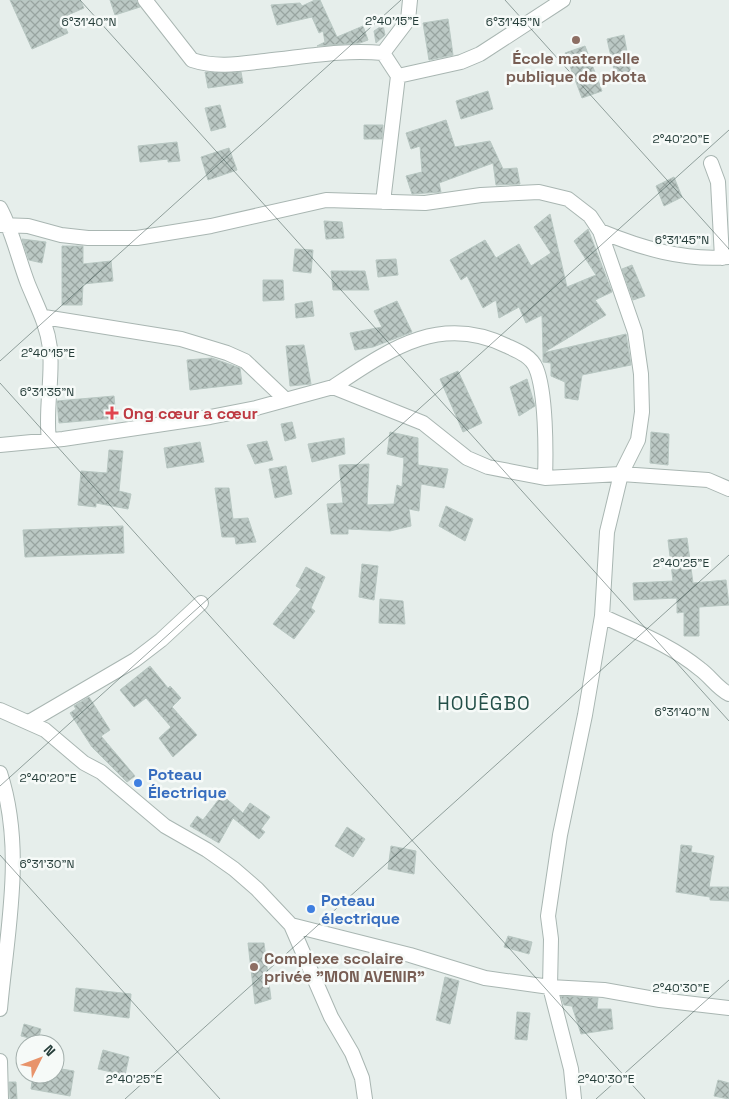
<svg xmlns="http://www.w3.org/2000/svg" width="729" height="1099" font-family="'Space Grotesk',sans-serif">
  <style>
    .building { fill: url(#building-cross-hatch); stroke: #b8c7c2 }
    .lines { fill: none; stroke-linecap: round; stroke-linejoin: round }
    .minor-casing { stroke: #a9b6b2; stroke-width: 16 }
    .minor { stroke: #fff; stroke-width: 14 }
    .ticks { fill: none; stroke: #263e3a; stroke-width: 1; stroke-opacity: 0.45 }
    .education-dot { fill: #8d6e63; stroke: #f6faf8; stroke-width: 2 }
    .health-dot { fill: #e0444e; stroke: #f6faf8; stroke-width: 2 }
    .shop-dot { fill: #3f7fe0; stroke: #f6faf8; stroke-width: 2 }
    .labels { text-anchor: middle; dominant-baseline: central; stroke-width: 5; stroke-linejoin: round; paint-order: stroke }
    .education-label { font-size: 16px; font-weight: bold; fill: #785e54; stroke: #f6faf8 }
    .health-label { font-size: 16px; font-weight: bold; fill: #be3a42; stroke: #f6faf8; text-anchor: start }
    .shop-label { font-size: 16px; font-weight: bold; fill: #366cbe; stroke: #f6faf8; text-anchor: start }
    .quarter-label { font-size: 19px; letter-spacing: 1px; fill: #234f48; stroke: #f6faf8 }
    .ticks-label { font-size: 12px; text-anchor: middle; fill: #263e3a; stroke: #f6faf8; stroke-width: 5; stroke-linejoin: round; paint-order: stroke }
  </style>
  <defs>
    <pattern id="building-cross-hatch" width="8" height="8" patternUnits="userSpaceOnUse" patternTransform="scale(1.25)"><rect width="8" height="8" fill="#bbc8c4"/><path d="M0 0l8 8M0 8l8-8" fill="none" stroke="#98a4a0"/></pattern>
  </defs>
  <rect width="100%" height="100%" fill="#e6eeeb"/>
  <path class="building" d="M10 0H80L84 8 61 18 68 33 32 49Z
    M110 0H136L140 7 115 15Z
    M315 0H320L337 37 363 26 368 40 360 43 317 46 325 42 323 31 319 33 312 17 277 25 271 5 300 3 302 6Z
    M448 19 453 55 429 60 423 23Z
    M383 25 385 35 376 43 374 31Z
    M624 35 632 80 617 83 607 39Z
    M585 46 602 91 582 98 565 53Z
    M205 72H241L243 83 208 88Z
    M488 91 493 109 461 119 456 101Z
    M220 105 226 127 211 131 205 108Z
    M446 120 455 147 490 141 503 169 517 168 520 184 496 185 493 163 439 183 441 192 412 194 406 176 422 172 420 146 411 149 406 133Z
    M364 125H383L382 139H364Z
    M177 142 180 161 168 162V159L140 162 138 146Z
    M229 148 237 170 208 180 201 157Z
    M674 177 682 197 664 206 656 186Z
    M550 214 567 287 596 275 574 241 588 229 612 292 595 300 606 315 543 353 542 315 526 323 519 307 499 318 496 300 483 308 467 276 461 280 450 260 485 240 496 258 519 244 531 266 551 253 534 227Z
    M324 221 342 222 344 238 326 239Z
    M22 239 46 242 42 263 29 260Z
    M62 246H83V264L111 261 113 281 83 284 82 305H62Z
    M295 249 313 250 311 273 293 271Z
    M396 259 398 275 378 277 376 260Z
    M632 265 645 296 633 300 622 269Z
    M331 271H365L369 290H333Z
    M263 280H283L284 300 263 301Z
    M312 301 314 316 296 318 295 304Z
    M397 301 412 332 373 347 355 350 350 333 382 327 374 311Z
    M626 334 631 365 582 375 578 400 565 398V382L551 376V363L543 362V353Z
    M304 345 311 384 290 386 286 346Z
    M212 358 240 368 242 384 190 390 187 360Z
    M458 371 482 423 463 432 440 379Z
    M527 379 535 406 519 416 510 387Z
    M114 396 116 418 59 423 57 401Z
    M292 422 296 438 285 441 281 424Z
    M390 432 418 438V465L448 469 444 488 421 484 419 511 409 509 411 526 390 531 348 529V534H331L327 504 343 503 339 465 369 464 367 505 394 504 397 485 402 487 404 458 387 454Z
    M651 432 669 434 668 465 650 463Z
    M344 438 345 454 312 462 308 444Z
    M267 441 273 460 255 464 247 445Z
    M200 442 204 462 167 468 164 448Z
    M109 450 123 451 119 491 131 494 128 509 96 503V507L78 505 81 471 107 473Z
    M286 466 292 494 275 498 269 469Z
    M215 488H229L233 519 248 518 256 542 236 544 235 537H222Z
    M446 506 473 519 465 541 439 526Z
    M123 526 124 553 25 557 23 530Z
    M687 538 693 583 726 580 729 605 699 607V636H684V612L677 613V598L634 600 633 583 673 581 668 540Z
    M362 564 378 566 374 600 359 597Z
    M306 567 325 577 311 608 315 611 294 639 273 624 301 589 296 586Z
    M380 599 403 601 405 624 379 623Z
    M150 666 168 688 170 686 181 698 172 707 197 735 173 757 159 738 171 727 146 698 134 707 120 690Z
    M89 697 110 730 101 736 135 776 127 782 92 747 70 713 76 709 74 706Z
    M222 795 243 813 250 803 270 817 261 829 265 832 259 839 233 818 219 843 190 826 197 816 203 820Z
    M347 827 365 839 353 857 335 846Z
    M681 845 692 846 691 852 714 856 709 887H729V901L710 900V897L676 892Z
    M391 846 416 851 414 874 388 869Z
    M508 936 532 942 529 954 504 947Z
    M248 943H264L271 999 255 1004Z
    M445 977 459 981 450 1024 436 1020Z
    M76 988 131 994 129 1018 74 1011Z
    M561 996 598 998 597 1009H611L613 1029 581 1034 572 1006 564 1005Z
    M517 1012 530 1013 527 1040 515 1039Z
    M24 1024 41 1029 38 1040 21 1036Z
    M103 1050 129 1057 125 1075 98 1069Z
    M55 1068 74 1071 70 1096 31 1089 33 1074H55Z
    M718 1080 729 1083V1099L714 1096Z
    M9 1082H16L17 1099H10Z"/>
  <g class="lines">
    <defs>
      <path id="minor" d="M145 0 192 60C216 68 240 64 265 61 304 57 343 49 383 53
        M383 53 408 20 410 0
        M398 76 461 62 480 54 563 0
        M711 163 718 182 722 258
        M383 202 398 76 383 53
        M0 208C13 232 18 258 28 284 37 306 47 324 50 348 53 379 45 410 49 440
        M0 225 28 226 61 235 88 238H137L211 226 326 200 425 203 481 195 539 192 568 199 590 216 600 231 635 332 641 374 642 412 638 440 621 474 607 532 602 616 585 715 560 835 548 916 551 939 550 987 571 1069 574 1099
        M600 231C641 248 684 261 729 257
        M44 317 181 339 227 353 245 361 285 399
        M333 387C389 350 439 313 507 346 518 351 531 356 536 368 546 392 546 451 545 478
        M0 445 63 439 210 417 256 408 333 387 423 423 467 458 488 467 545 478 621 474 708 480 729 489
        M602 616C636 632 671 645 700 669 711 677 717 688 729 694
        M0 710 45 730 84 763 101 772 165 826 207 850 234 869 257 889 291 925 331 1017 352 1053 362 1078 365 1099
        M29 722 135 660 161 640 201 603
        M0 773C25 850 7 930 0 1009
        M291 925 410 955 485 978 550 987 604 990 660 1000 729 1008
        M0 1061 1 1099"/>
    </defs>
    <use href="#minor" class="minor-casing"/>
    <use href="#minor" class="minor"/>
  </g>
  <path class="ticks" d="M80 0 729 721M505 0 729 249M0 361 401 0M0 383 645 1099M0 786 729 130M0 855 220 1099M125 1099 729 555M596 1099 729 980"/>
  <g class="education-dot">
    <circle cx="576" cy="40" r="5"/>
    <circle cx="254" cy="967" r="5"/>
  </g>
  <path class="health-dot" d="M109.5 405.5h5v5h5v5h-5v5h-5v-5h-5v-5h5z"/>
  <g class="shop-dot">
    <circle cx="138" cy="783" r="5"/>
    <circle cx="311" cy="909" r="5"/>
  </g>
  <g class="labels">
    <g class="education-label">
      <text x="576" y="58">École maternelle<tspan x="576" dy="18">publique de pkota</tspan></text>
      <text x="264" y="958" text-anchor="start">Complexe scolaire<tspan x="264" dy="18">privée "MON AVENIR"</tspan></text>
    </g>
    <g class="health-label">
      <text x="123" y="413">Ong cœur a cœur</text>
    </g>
    <g class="shop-label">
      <text x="148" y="774">Poteau<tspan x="148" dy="18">Électrique</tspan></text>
      <text x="321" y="900">Poteau<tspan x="321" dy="18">électrique</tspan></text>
    </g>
    <g class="quarter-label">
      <text x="484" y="703">HOUÊGBO</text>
    </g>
  </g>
  <g class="ticks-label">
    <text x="392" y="25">2°40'15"E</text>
    <text x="89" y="26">6°31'40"N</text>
    <text x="513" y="26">6°31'45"N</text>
    <text x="681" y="143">2°40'20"E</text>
    <text x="682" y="244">6°31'45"N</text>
    <text x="48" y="357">2°40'15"E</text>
    <text x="47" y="396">6°31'35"N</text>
    <text x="681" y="567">2°40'25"E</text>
    <text x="682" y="716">6°31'40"N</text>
    <text x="48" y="782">2°40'20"E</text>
    <text x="47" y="868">6°31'30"N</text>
    <text x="681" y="992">2°40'30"E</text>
    <text x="134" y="1083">2°40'25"E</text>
    <text x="606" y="1083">2°40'30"E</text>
  </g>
  <g transform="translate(40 1059) rotate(48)"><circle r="24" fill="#f6faf8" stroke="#a3afac"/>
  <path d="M0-4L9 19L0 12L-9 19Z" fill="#e8936a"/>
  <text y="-8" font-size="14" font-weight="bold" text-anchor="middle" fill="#263e3a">N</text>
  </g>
</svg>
